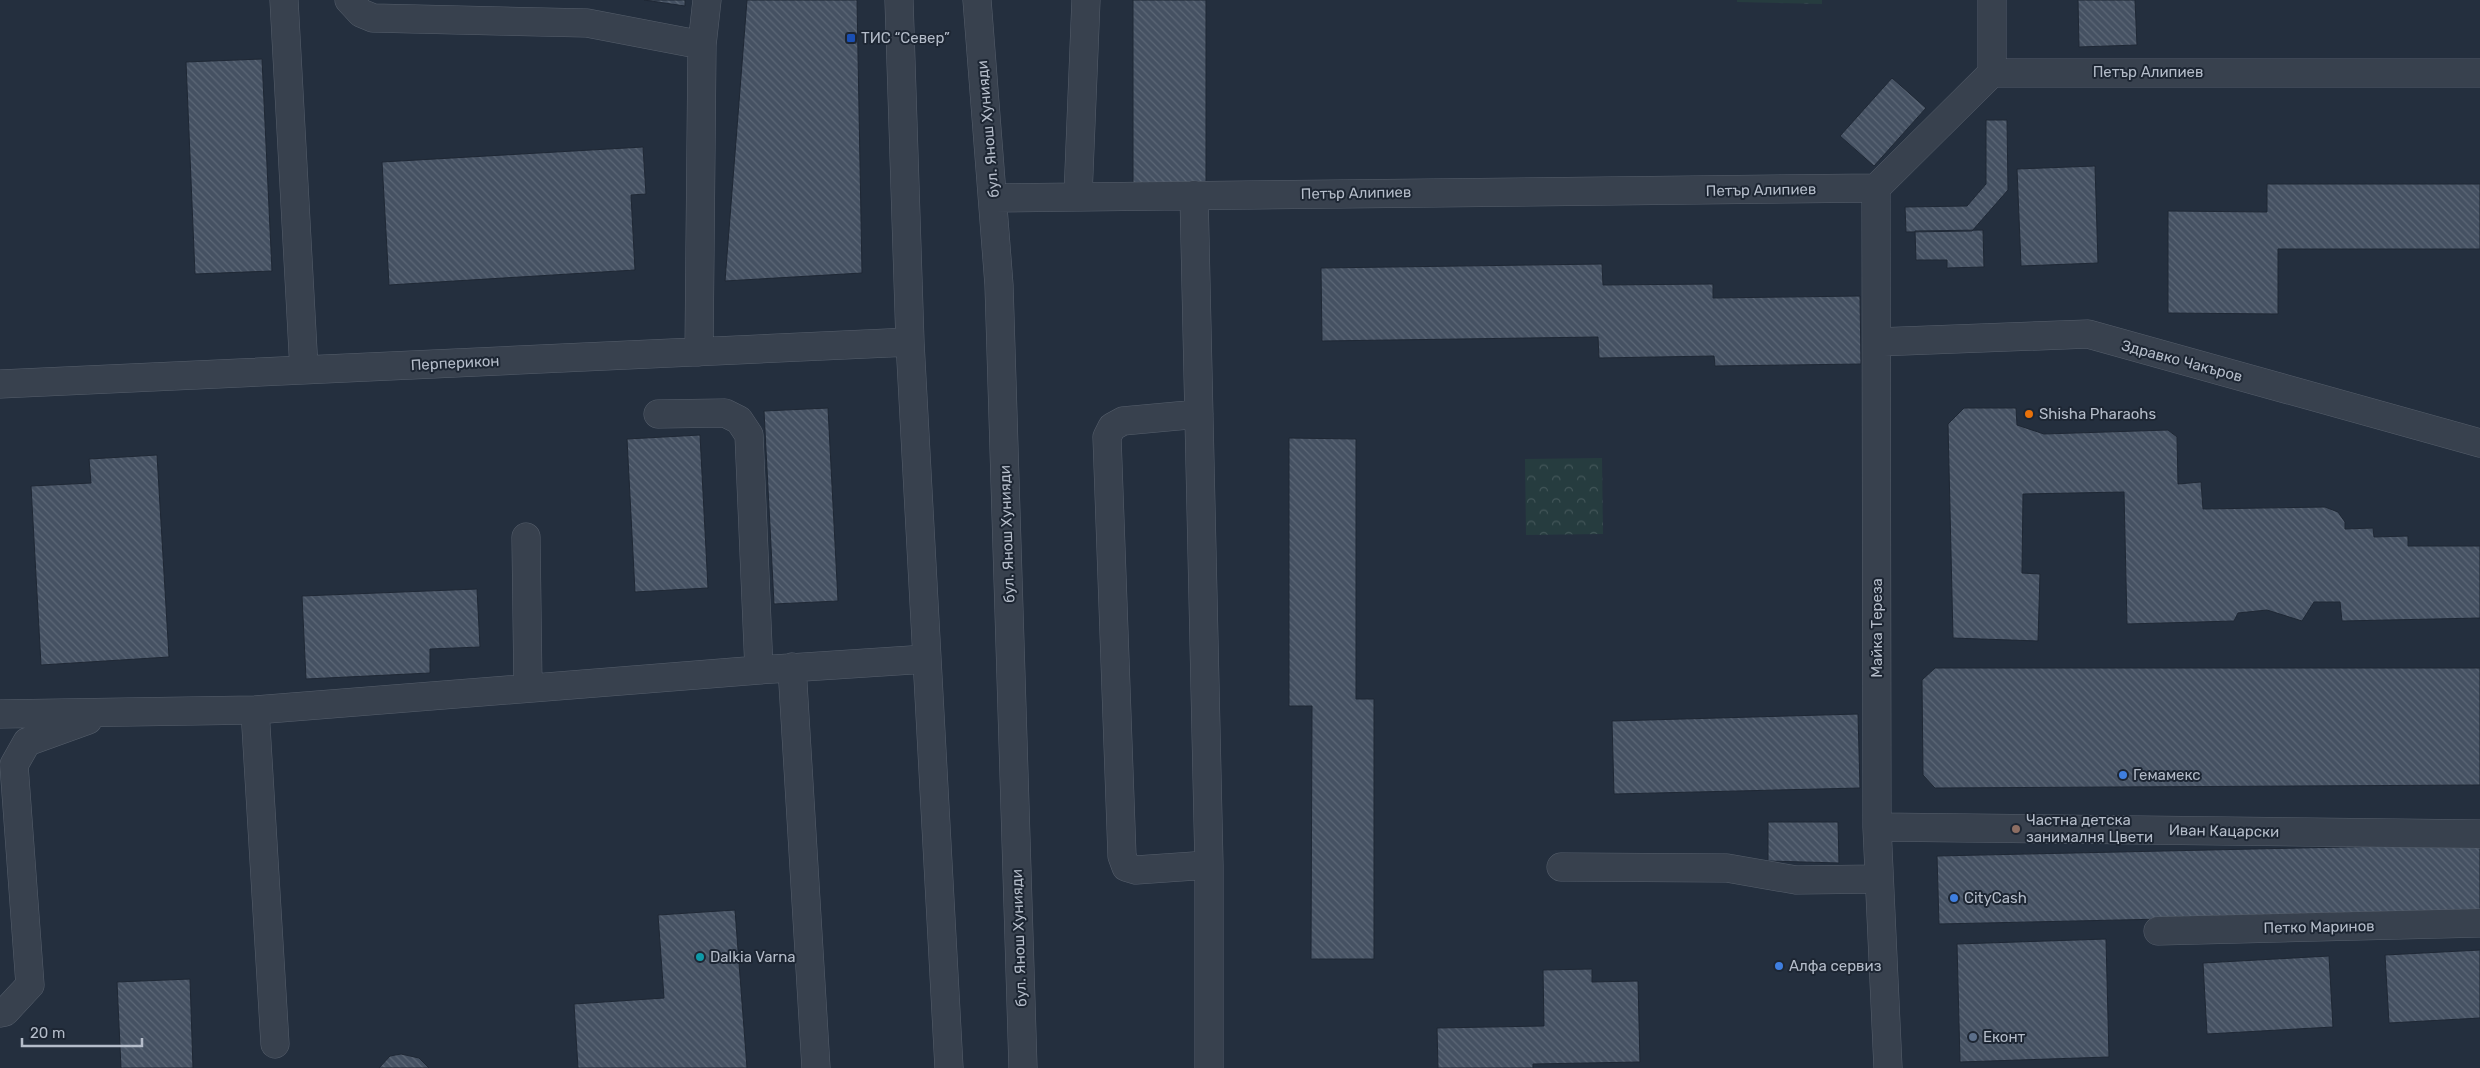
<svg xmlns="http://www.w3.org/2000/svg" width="2480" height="1068" font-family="Rubik,sans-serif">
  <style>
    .park { fill: url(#park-crowns) }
    .building { fill: url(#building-back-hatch); stroke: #1f2835 }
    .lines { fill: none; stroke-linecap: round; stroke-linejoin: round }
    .minor-casing { stroke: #565f6c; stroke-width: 29 }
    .minor { stroke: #38414e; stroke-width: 28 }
    .transit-dot { fill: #1a4fb4; stroke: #1d2633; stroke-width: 2 }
    .food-dot { fill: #e8710a; stroke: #1d2633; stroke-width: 2 }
    .shop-dot { fill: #3f7fe0; stroke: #1d2633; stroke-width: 2 }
    .education-dot { fill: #8d6e63; stroke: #1d2633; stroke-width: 2 }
    .culture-dot { fill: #0f9aa8; stroke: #1d2633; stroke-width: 2 }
    .service-dot { fill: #5c6f8a; stroke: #1d2633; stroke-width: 2 }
    .labels { text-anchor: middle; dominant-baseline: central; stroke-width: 4; stroke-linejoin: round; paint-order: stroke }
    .poi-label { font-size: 15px; fill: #b4bcc9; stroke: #1d2633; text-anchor: start }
    .street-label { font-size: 15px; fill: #b4bcc9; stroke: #1d2633 }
  </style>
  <defs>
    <pattern id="park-crowns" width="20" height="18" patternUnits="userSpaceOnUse" patternTransform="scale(1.25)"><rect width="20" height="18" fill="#263c3f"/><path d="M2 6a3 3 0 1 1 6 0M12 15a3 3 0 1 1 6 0" fill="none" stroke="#435659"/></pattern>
    <pattern id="building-back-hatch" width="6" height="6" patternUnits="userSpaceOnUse" patternTransform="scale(1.25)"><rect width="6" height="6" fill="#455162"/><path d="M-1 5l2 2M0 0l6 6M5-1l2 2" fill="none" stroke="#5d6877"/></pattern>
  </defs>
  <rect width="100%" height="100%" fill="#242f3e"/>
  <path class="park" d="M1737 0H1822V4L1737 2Z
    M1602 458 1603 534 1526 535 1525 459Z"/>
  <path class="building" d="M644 0H685V6Z
    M747 0H857L862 273 725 281Z
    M1133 0H1206V184H1133Z
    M2078 0H2135L2137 45 2079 47Z
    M262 59 272 271 195 274 186 62Z
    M1892 78 1926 108 1874 166 1840 136Z
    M1986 120H2007L2008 190 1972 231 1906 232 1905 207 1967 206 1986 184Z
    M643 147 646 194 631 195 635 270 389 285 382 162Z
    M2095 166 2098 263 2021 266 2017 169Z
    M2267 184H2480V249H2278V314L2168 313V211L2267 212Z
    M1983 230 1984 267 1947 268V260H1916L1915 231Z
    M1602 264 1603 285 1713 284V298L1860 296 1861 364 1715 366 1714 356 1599 358 1598 337 1322 341 1321 268Z
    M828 408 838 601 774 604 764 411Z
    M1964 408H2016L2017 425 2044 434 2168 430 2177 437 2178 484 2201 482 2203 509 2325 507 2338 512 2345 522V529L2373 528 2374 537 2408 536V546H2480V618L2342 621 2340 602H2314L2302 621 2267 610 2238 613 2234 621 2127 624 2124 492 2023 494 2022 573 2040 574 2038 641 1953 638 1948 424Z
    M700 435 708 588 635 592 627 439Z
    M1289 438 1356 439V699H1374V959H1311L1312 706H1289Z
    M157 455 169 657 41 665 31 486 91 483 89 459Z
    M477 589 480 647 430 649V673L306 679 302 596Z
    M1935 668H2480V785L1935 788 1923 775 1922 680Z
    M1858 714 1860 788 1614 794 1612 721Z
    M1768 822H1838L1839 863 1768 861Z
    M2480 844V912L1939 924 1937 856Z
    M735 910 747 1068H578L574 1004 664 998 658 915Z
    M2106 939 2109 1057 1960 1062 1957 944Z
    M2480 950V1018L2389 1023 2385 955Z
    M2329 956 2333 1027 2207 1034 2203 963Z
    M1592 969V982L1638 981 1640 1062 1533 1064V1068H1438L1437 1028 1544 1026 1543 970Z
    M190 979 193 1068H121L117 982Z
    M401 1054 419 1058 429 1068H379L390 1056Z"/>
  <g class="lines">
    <defs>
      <path id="minor" d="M284 0 304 370
        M349 0 361 13 373 18 587 23 702 45
        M899 0 910 342 949 1068
        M977 0 999 285 1023 1068
        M1992 73V0
        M1876 188 1877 827 1888 1068
        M1194 195 1209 865V1068
        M1078 196 1086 0
        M994 198 1876 188 1992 73H2480
        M1877 342 2088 334 2480 443
        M699 352 702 45 707 0
        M0 384 910 342
        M658 414 725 413 739 420 749 435 759 670
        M1199 414 1123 421 1112 427 1107 437 1122 856 1126 867 1136 870 1209 865
        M526 537 528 688
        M792 667 816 1068
        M255 710 275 1044
        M0 714 255 710 759 670 927 659
        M1877 827 2480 834
        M1561 867 1727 868 1796 880 1879 879
        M2158 931 2480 923
        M0 1013 5 1012 30 985 14 765 27 742 88 720"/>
    </defs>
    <use href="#minor" class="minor-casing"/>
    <use href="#minor" class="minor"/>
  </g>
  <rect class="transit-dot" x="846" y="33" width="10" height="10" rx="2.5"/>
  <circle class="food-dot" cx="2029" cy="414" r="5"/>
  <g class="shop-dot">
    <circle cx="2123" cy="775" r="5"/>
    <circle cx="1954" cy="898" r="5"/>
    <circle cx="1779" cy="966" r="5"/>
  </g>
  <circle class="education-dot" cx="2016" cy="829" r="5"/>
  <circle class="culture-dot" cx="700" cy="957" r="5"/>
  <circle class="service-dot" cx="1973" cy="1037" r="5"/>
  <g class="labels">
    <g class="poi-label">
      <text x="861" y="38">ТИС “Север”</text>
      <text x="2039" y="414">Shisha Pharaohs</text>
      <text x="2133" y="775">Гемамекс</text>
      <text x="2026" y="820">Частна детска<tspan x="2026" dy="17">занималня Цвети</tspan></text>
      <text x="1964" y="898">CityCash</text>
      <text x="710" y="957">Dalkia Varna</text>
      <text x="1789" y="966">Алфа сервиз</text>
      <text x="1983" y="1037">Еконт</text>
    </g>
    <g class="street-label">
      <text x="2148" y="72">Петър Алипиев</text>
      <text transform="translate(988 129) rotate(-95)">бул. Янош Хунияди</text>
      <text transform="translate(1761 190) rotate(-1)">Петър Алипиев</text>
      <text transform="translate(1356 193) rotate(-1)">Петър Алипиев</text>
      <text transform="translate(2182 361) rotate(15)">Здравко Чакъров</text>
      <text transform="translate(455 363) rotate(-3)">Перперикон</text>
      <text transform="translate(1007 534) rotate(-92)">бул. Янош Хунияди</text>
      <text transform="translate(1877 628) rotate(-90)">Майка Тереза</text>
      <text transform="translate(2224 831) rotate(1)">Иван Кацарски</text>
      <text transform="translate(2319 927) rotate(-1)">Петко Маринов</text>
      <text transform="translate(1019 938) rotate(-92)">бул. Янош Хунияди</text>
    </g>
  </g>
  <path d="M22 1038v8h120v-8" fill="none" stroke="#b4bcc9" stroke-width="2.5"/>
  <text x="30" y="1038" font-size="15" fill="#b4bcc9" stroke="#1d2633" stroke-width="4" paint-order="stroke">20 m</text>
</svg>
